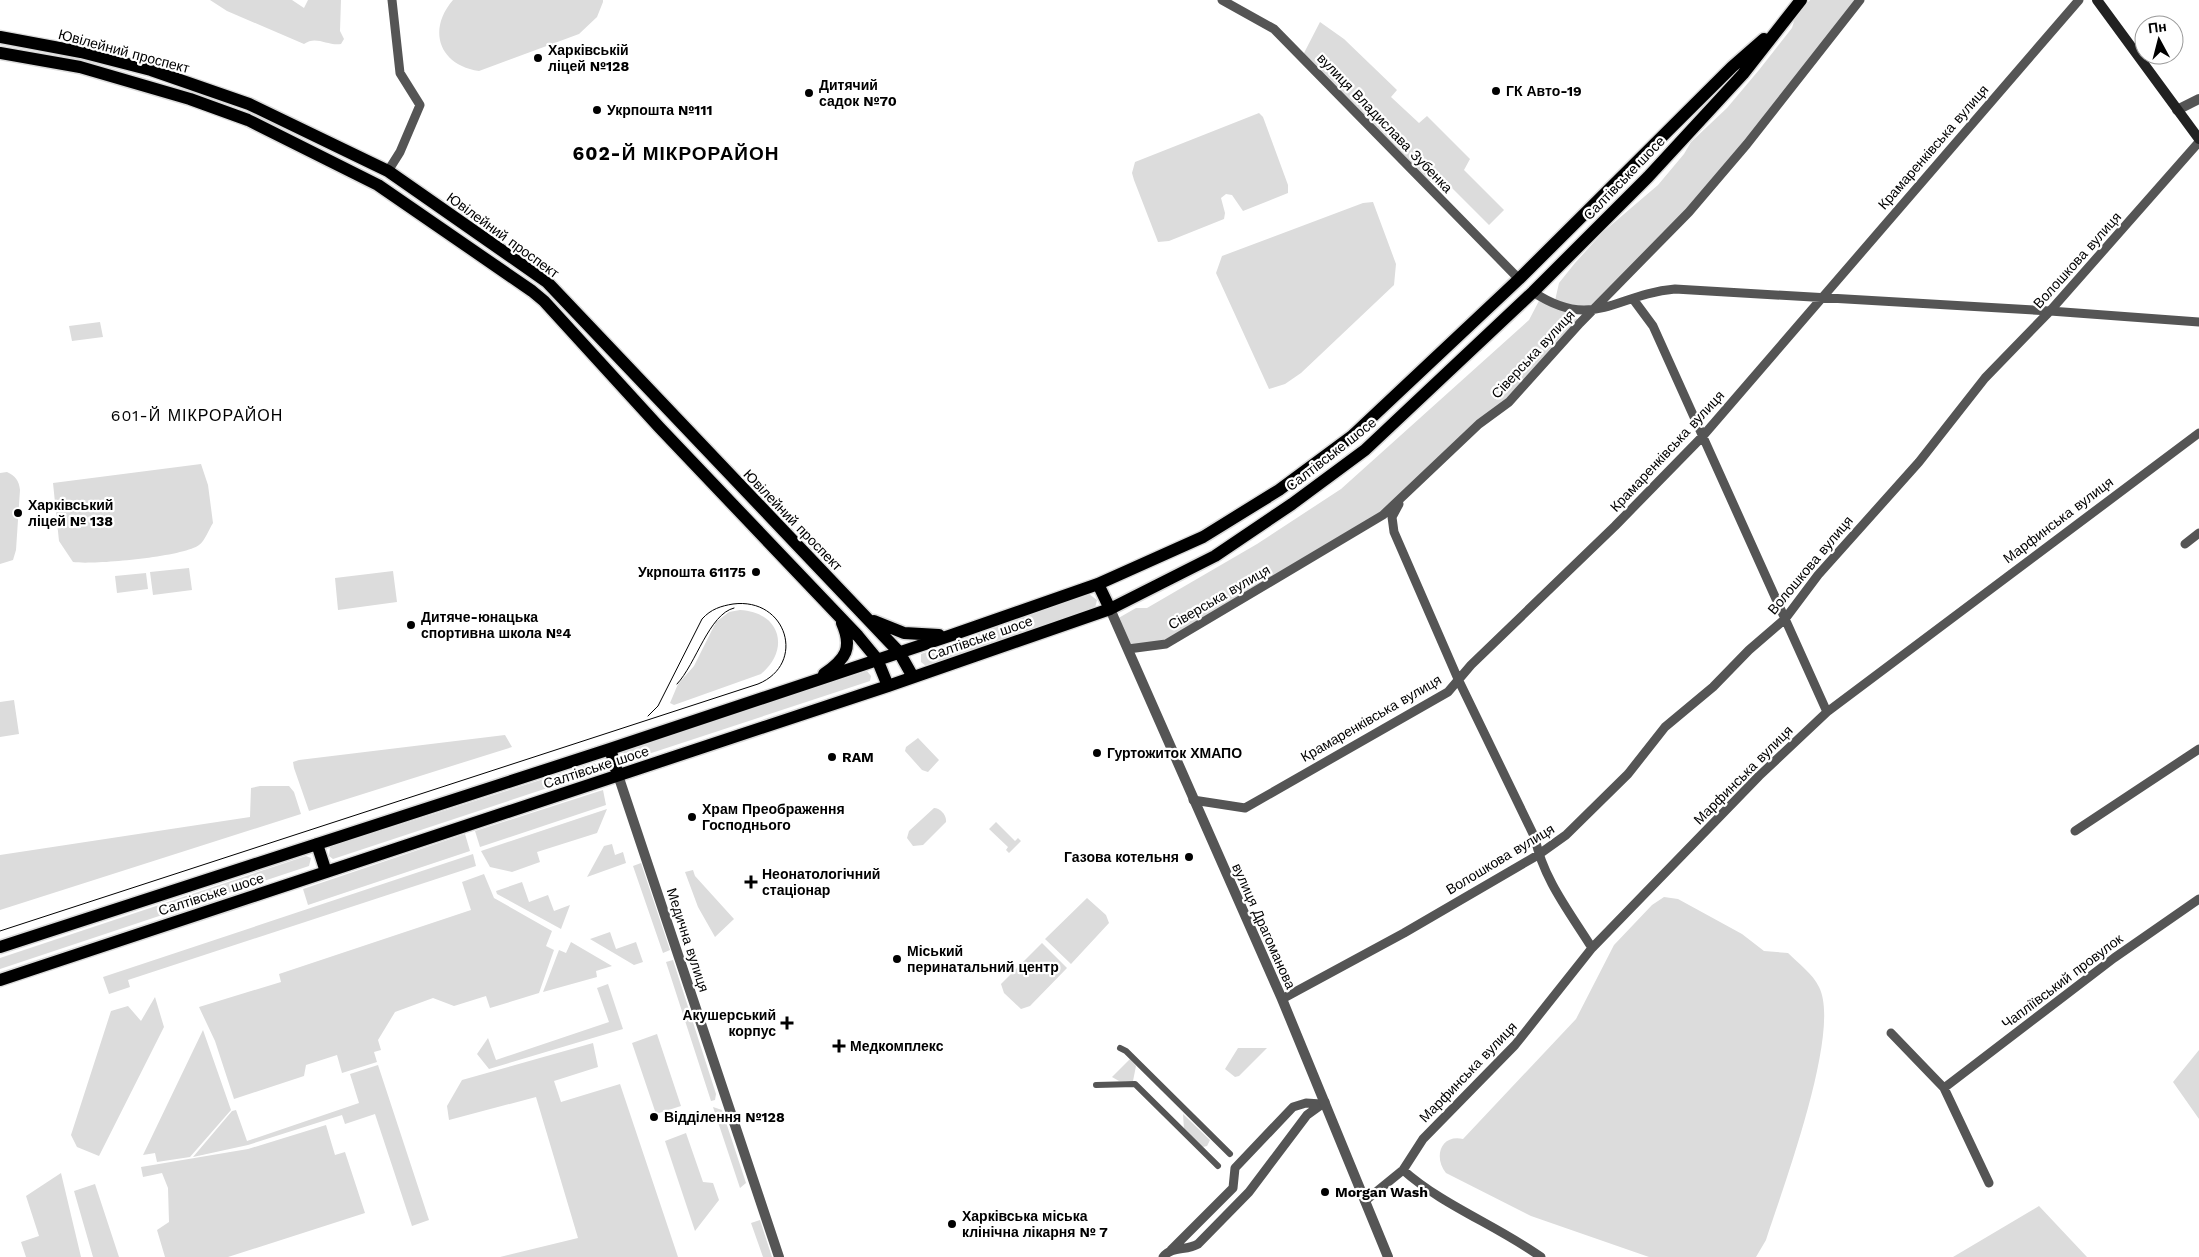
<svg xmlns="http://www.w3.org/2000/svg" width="2199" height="1257" font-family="'Work Sans',sans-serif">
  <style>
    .green { fill: #dcdcdc }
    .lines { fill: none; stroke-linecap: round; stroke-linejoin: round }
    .primary-casing { stroke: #dbdbdb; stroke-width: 15 }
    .pedestrian { stroke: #555; stroke-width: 6 }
    .minor { stroke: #555; stroke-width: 9 }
    .tertiary { stroke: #555; stroke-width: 10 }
    .secondary { stroke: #222; stroke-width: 10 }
    .primary { stroke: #000; stroke-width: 12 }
    .tram { stroke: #000; stroke-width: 1 }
    .poi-dot { fill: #000; stroke: #fff; stroke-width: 2 }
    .labels { text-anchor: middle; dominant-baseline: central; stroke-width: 4.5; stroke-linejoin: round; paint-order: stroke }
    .poi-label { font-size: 14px; font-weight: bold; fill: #000; stroke: #fff; text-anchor: start }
    .street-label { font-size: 14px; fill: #000; stroke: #fff }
    .quarter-label { font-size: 16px; letter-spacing: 1px; fill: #000; stroke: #fff }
    .district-label { font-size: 19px; font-weight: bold; letter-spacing: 1px; fill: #000; stroke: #fff }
  </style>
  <rect width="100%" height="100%" fill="#fff"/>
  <path class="green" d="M210 0H292L304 8 308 0H341L340 31 344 39 341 44C327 46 316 35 304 44L227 11Z
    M453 0H603V2L597 17 579 34 479 71C439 65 427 30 453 0Z
    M1810 0H1860L1747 144 1593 310H1570L1580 323 1542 365 1383 515 1166 644 1128 649 1115 620 1136 608H1147L1257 544 1341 489 1529 320 1541 297 1554 305 1559 283 1575 263 1603 232 1658 185 1684 154 1691 142 1727 108 1759 70 1792 28 1795 18Z
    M1320 22 1344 39 1397 90 1391 97 1419 123 1427 116 1470 159 1464 170 1504 210 1489 225 1449 185 1436 183 1428 180 1305 57 1304 53Z
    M1259 113 1263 117 1288 185V193L1243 211 1232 195 1226 194 1221 198 1225 213 1224 219 1169 241 1158 242 1134 180 1132 173 1135 162Z
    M1373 202 1396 264 1394 285 1301 373 1285 384 1269 389 1216 273 1222 256 1363 203Z
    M100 322 103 337 72 341 69 326Z
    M201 464 208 485 213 523C209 529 205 541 199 545 183 557 93 565 73 562L59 541 53 483Z
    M7 472C15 476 19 480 20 490L16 550 13 560 0 564V473Z
    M189 568 192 590 153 595 150 572Z
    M393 571 397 602 338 610 335 578Z
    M146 573 148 589 117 593 115 576Z
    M1089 594 1097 600 1095 608 926 666 921 662V654Z
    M740 610C780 612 791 649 761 674L674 705 670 703 678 684 694 666 716 622 729 612Z
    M867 671 871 676 870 681 627 761 622 757 624 751Z
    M14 700 19 734 0 737V702Z
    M505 735 512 747 309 811 294 768 293 762 299 760Z
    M918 738 939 760 928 772 922 770 905 751 906 747Z
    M594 763 598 766 596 772 333 859 329 856 330 847Z
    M260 786H289L294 792 301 814 0 910V855L250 817 251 788Z
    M603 790 606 805 480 847 475 831Z
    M934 808C940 808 947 815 946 822L923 845 913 846 907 838 909 831Z
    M607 809 597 833 537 852 540 862 512 872 490 867 481 851Z
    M996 822 1015 841 1018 838 1021 841 1009 853 1006 850 1008 847 989 829Z
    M465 834 470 851 308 905 303 889Z
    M612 844 615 855 623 852 626 863 587 877 604 846Z
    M473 854 476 866 128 980 130 987 109 994 103 977Z
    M306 856 311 858 309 866 0 969V958Z
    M641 863 670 950 663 953 633 866Z
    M693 870 695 876 734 919 715 937 698 907 685 872Z
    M484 874 494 898 552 931 546 946 554 950 539 993 490 1008 486 996 454 1006 433 998 395 1012 378 1040 381 1050 374 1052 377 1062 342 1073 337 1055 306 1065 304 1076 234 1099 215 1041 199 1007 281 982 279 974 471 910 462 882Z
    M522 882 529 902 548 895 554 911 570 905 561 929 497 894 496 891Z
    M1664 897 1678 899 1742 934 1764 951 1788 953C1798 963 1813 974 1819 987 1842 1031 1782 1190 1766 1240L1756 1257H1649L1531 1216 1446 1173C1433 1157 1441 1134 1463 1139L1576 1019 1614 945 1652 905Z
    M1087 898 1106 915 1109 923 1071 964 1045 939Z
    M610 932 616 949 636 942 643 962 634 965 590 939Z
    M571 942 612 966 596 971 597 977 543 992 559 950 566 953Z
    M1042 943 1067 968 1030 1006 1021 1009 1004 993 1001 984Z
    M673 960 716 1094 715 1100 711 1101 666 962Z
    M608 984 623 1029 489 1069 477 1054 488 1038 496 1060 609 1022 597 988Z
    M155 997 164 1027 99 1156 77 1147 71 1135 111 1011 128 1006 141 1021Z
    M203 1030 231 1110 190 1157 157 1162 155 1153 143 1155Z
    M657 1034 681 1106 656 1114 632 1043Z
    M593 1043 598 1067 554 1081 561 1102 620 1084 678 1257H500L578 1238 536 1097 449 1120 447 1106 462 1080Z
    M1238 1048H1267L1239 1076 1235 1077 1225 1069Z
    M2199 1050V1119L2173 1082Z
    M1130 1059 1136 1066 1133 1081H1119L1112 1077Z
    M378 1065 429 1220 412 1226 375 1114 345 1124 342 1115 248 1145 193 1157 232 1111 236 1110 247 1141 359 1103 350 1074Z
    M713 1107 722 1110 746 1183 740 1188Z
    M1183 1114 1210 1140 1207 1146 1203 1147 1184 1129Z
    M326 1125 335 1155 345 1152 365 1213 228 1257H165L157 1230 169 1222 168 1188 162 1173 143 1177 141 1167 248 1149Z
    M686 1133 703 1182 713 1183 719 1200 695 1231 665 1141Z
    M61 1173 81 1257H26L21 1242 39 1236 26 1196Z
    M95 1184 119 1257H93L74 1191Z
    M2039 1206 2087 1257H1953Z
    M760 1220 772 1257H763L751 1223Z"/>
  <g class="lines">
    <defs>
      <path id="primary" d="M0 37 81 52 151 70 249 104 388 171 547 282 899 652 913 677
        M0 53 80 67 190 99 248 120 378 185 532 291 544 301 659 427 858 636 877 659 888 686
        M1098 584 1110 609
        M874 621 904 633 939 635
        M824 674C846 659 853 648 842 623
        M610 749 618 775
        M317 844 326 872
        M0 947 610 749 949 636 1098 584 1203 537 1279 490 1352 436 1519 279 1732 67 1764 39
        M0 980 888 686 1110 609 1215 556 1292 504 1365 450 1533 292 1648 177 1743 74 1801 0"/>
    </defs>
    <use href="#primary" class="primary-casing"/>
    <path class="pedestrian" d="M1120 1048 1126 1051 1230 1154
      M1096 1085 1135 1084 1218 1166"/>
    <path class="minor" d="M1222 0 1274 29 1519 279
      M388 171 400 152 420 105 400 73 392 0
      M1533 292C1594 332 1615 294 1675 289L2050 311 2199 322
      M1633 299 1653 326 1827 712
      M1399 504 1392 517 1394 532 1458 679 1535 838C1543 879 1571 914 1592 948
      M2185 544 2199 533
      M1128 649 1166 644 1383 515 1479 424 1509 402 1580 323 1689 212 1747 144 1860 0
      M1193 800 1245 808 1448 692 1471 665 1615 526 1702 437 2079 0
      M2075 831 2199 749
      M1282 999 1404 933 1538 855 1566 835 1628 774 1665 727 1713 687 1749 650 1785 619 1818 575 1919 462 1985 378 2050 311 2199 142
      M1891 1033 1944 1088 2114 958 2199 899
      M1944 1088 1989 1183
      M1403 1170C1442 1205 1498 1226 1541 1257
      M1365 1201 1403 1170 1423 1139 1515 1045 1592 948 1759 776 1827 712 2199 433
      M1171 1250 1233 1188 1235 1168 1293 1107 1306 1103 1321 1104
      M1163 1257C1172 1246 1186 1251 1198 1244L1249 1192 1307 1115 1325 1102"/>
    <path class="tertiary" d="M2177 110 2199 99
      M1110 609 1282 999 1388 1257
      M618 775 779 1257"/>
    <path class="secondary" d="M2097 0 2199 139"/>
    <use href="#primary" class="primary"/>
    <path class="tram" d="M677 684C696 664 709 614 734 608
      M0 931 758 684C807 664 787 597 733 604 721 606 711 609 702 619L658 706 648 716"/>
  </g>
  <g class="poi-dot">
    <circle cx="538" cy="58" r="5"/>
    <circle cx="1496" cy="91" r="5"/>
    <circle cx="809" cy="93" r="5"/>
    <circle cx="597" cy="110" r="5"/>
    <circle cx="18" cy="513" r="5"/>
    <circle cx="756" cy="572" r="5"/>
    <circle cx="411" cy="625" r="5"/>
    <circle cx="1097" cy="753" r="5"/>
    <circle cx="832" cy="757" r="5"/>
    <circle cx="692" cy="817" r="5"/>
    <circle cx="1189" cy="857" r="5"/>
    <path d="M748.5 874.5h5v5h5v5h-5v5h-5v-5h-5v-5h5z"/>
    <circle cx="897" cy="959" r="5"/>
    <path d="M784.5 1015.5h5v5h5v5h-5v5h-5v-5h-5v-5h5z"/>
    <path d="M836.5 1038.5h5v5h5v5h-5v5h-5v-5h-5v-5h5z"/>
    <circle cx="654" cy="1117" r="5"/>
    <circle cx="1325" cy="1192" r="5"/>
    <circle cx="952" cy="1224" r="5"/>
  </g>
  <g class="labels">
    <g class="poi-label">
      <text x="548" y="50">Харківській<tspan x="548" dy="16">ліцей №128</tspan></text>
      <text x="819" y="85">Дитячий<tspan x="819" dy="16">садок №70</tspan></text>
      <text x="1506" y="91">ГК Авто-19</text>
      <text x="607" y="110">Укрпошта №111</text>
      <text x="28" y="505">Харківський<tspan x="28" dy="16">ліцей № 138</tspan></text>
      <text x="746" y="572" text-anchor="end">Укрпошта 61175</text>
      <text x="421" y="617">Дитяче-юнацька<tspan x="421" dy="16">спортивна школа №4</tspan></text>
      <text x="1107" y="753">Гуртожиток ХМАПО</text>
      <text x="842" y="757">RAM</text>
      <text x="702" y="809">Храм Преображення<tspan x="702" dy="16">Господнього</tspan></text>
      <text x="1179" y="857" text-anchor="end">Газова котельня</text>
      <text x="762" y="874">Неонатологічний<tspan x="762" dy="16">стаціонар</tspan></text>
      <text x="907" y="951">Міський<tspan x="907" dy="16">перинатальний центр</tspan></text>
      <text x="776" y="1015" text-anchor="end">Акушерський<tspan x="776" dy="16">корпус</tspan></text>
      <text x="850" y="1046">Медкомплекс</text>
      <text x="664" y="1117">Відділення №128</text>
      <text x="1335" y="1192">Morgan Wash</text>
      <text x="962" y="1216">Харківська міська<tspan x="962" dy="16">клінічна лікарня № 7</tspan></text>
    </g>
    <g class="street-label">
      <text transform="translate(124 51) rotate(15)">Ювілейний проспект</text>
      <text transform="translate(1385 123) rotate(46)">вулиця Владислава Зубенка</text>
      <text transform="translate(1933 147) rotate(-49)">Крамаренківська вулиця</text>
      <text transform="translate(1624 178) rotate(-46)">Салтівське шосе</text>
      <text transform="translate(503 235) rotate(36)">Ювілейний проспект</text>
      <text transform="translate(2077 260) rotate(-48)">Волошкова вулиця</text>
      <text transform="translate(1533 354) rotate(-47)">Сіверська вулиця</text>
      <text transform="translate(1667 451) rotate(-47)">Крамаренківська вулиця</text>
      <text transform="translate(1331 454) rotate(-38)">Салтівське шосе</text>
      <text transform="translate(793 520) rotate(46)">Ювілейний проспект</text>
      <text transform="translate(2058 520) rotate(-37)">Марфинська вулиця</text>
      <text transform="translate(1810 565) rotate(-50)">Волошкова вулиця</text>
      <text transform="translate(1219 597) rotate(-30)">Сіверська вулиця</text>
      <text transform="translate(980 638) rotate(-19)">Салтівське шосе</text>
      <text transform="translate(1371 718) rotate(-30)">Крамаренківська вулиця</text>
      <text transform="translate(596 767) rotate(-18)">Салтівське шосе</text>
      <text transform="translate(1743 775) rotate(-45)">Марфинська вулиця</text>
      <text transform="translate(1500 859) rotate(-31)">Волошкова вулиця</text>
      <text transform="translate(211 894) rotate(-18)">Салтівське шосе</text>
      <text transform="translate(1264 926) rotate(66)">вулиця Драгоманова</text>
      <text transform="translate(688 940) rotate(72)">Медична вулиця</text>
      <text transform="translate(2062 981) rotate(-37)">Чапліївський провулок</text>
      <text transform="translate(1468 1072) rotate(-46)">Марфинська вулиця</text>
    </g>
    <g class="quarter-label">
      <text x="197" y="415">601-Й МІКРОРАЙОН</text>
    </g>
    <g class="district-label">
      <text x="676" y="153">602-Й МІКРОРАЙОН</text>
    </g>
  </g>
  <g transform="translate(2159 40) rotate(353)"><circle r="24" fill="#ffffff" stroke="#999999"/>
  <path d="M0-4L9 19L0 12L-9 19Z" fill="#000000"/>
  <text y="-8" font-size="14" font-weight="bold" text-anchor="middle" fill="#000000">Пн</text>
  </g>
</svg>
